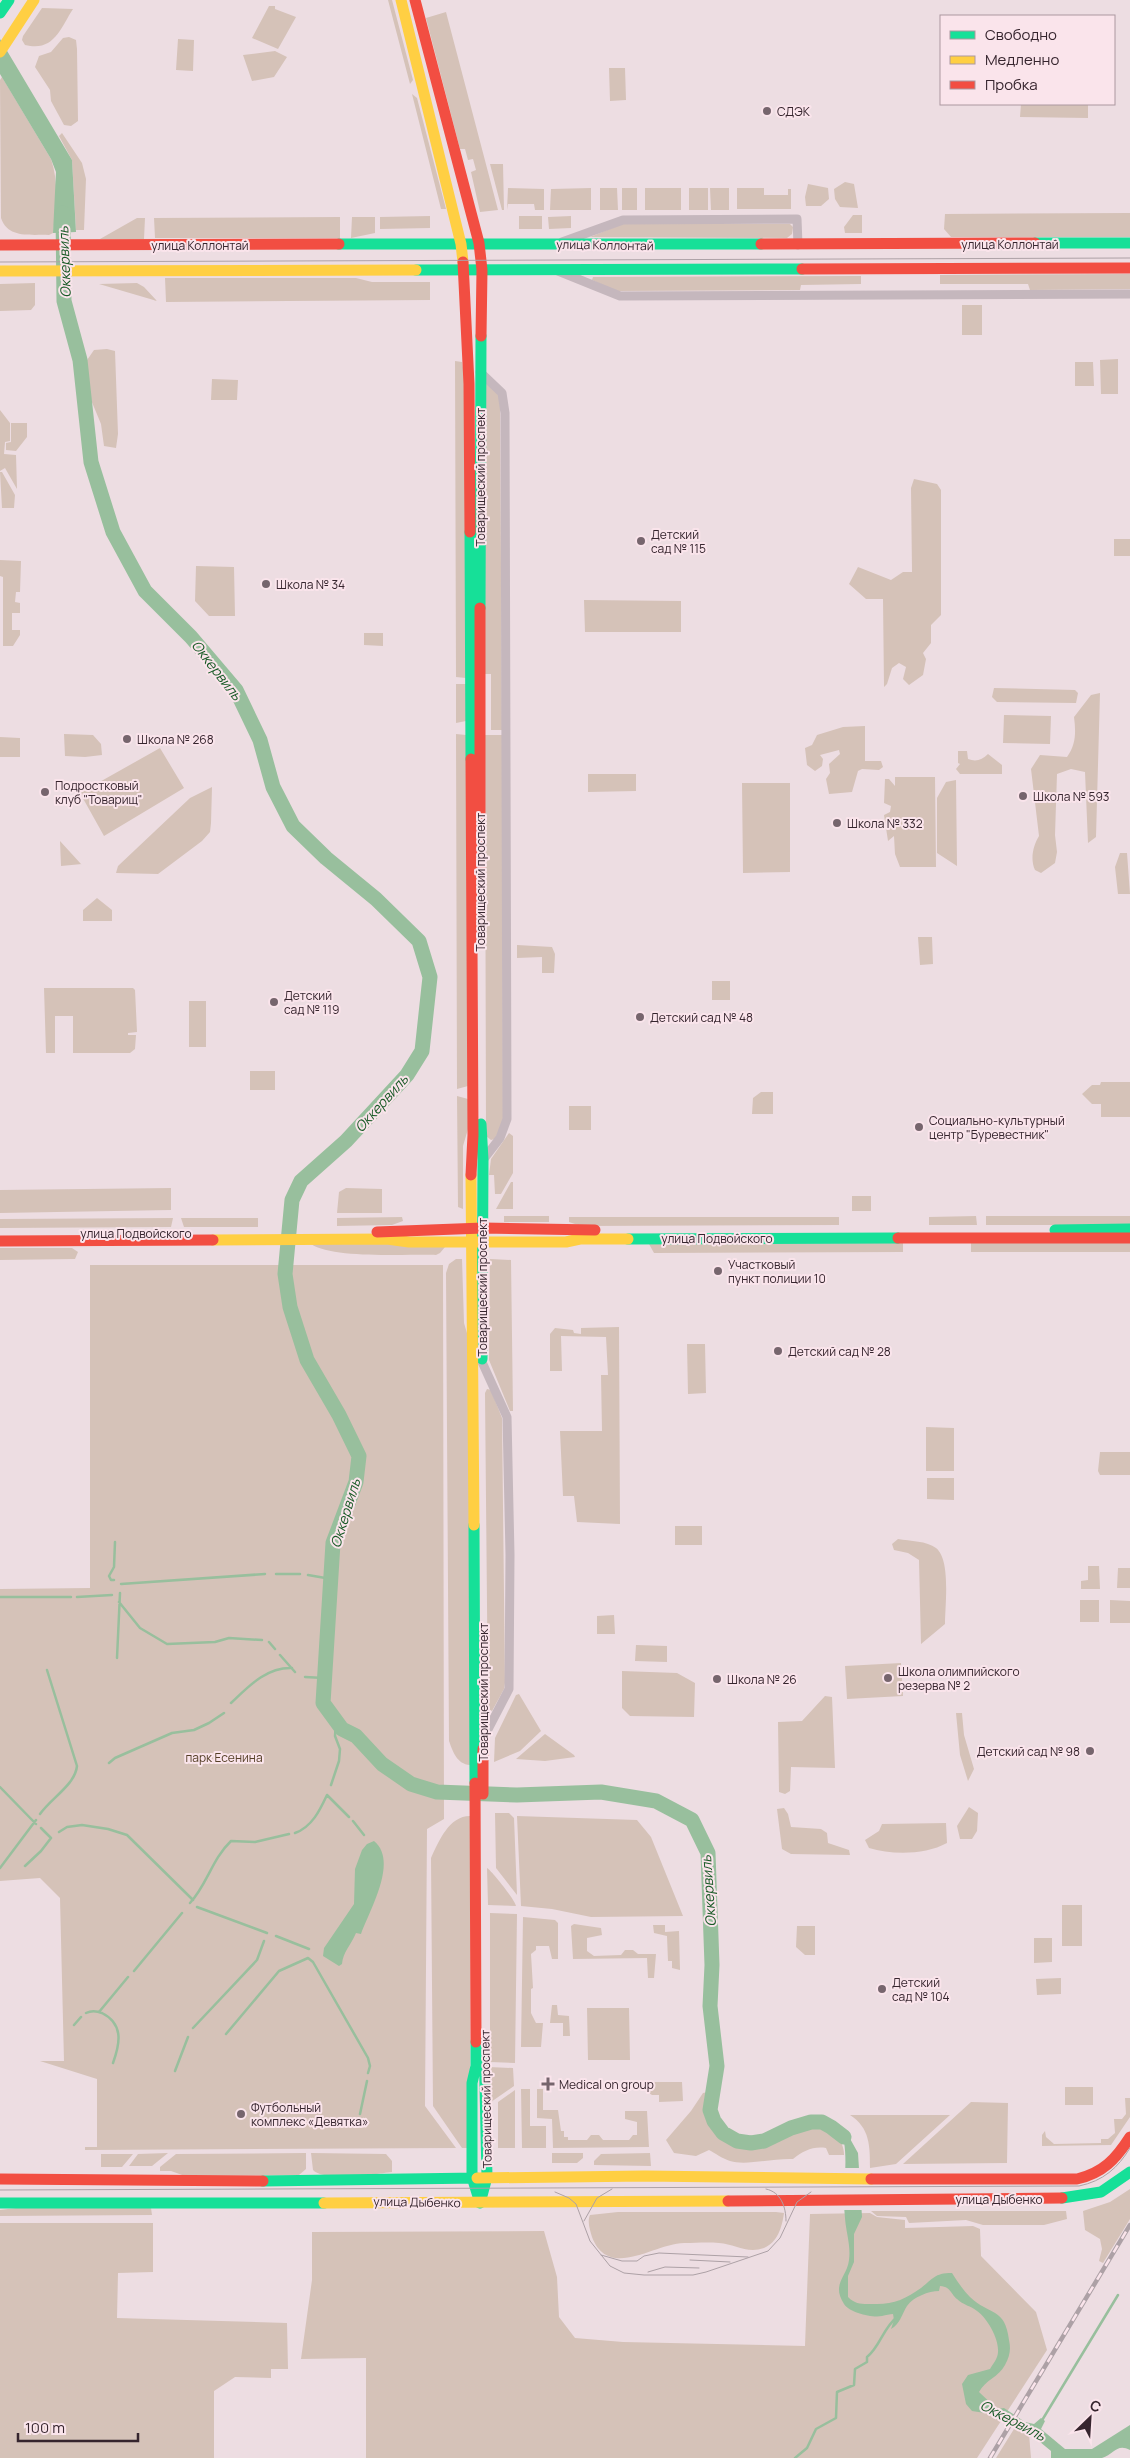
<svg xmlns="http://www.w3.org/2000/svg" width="1130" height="2458" font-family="Manrope,sans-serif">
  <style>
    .green { fill: #d5c2b8 }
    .water { fill: #98bf9d }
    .pier { fill: #eddde2 }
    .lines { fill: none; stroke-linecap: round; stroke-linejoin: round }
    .stream { stroke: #98bf9d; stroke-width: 2.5 }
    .river { stroke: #98bf9d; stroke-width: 15 }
    .street { stroke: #c5b7bd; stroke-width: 9 }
    .fast { stroke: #16e098; stroke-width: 11 }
    .slow { stroke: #ffcf43; stroke-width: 11 }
    .jam { stroke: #f24e42; stroke-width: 11 }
    .tram { stroke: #ada1a6; stroke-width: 1 }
    .rail-casing { stroke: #ada1a6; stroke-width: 4.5 }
    .rail { stroke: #fae4eb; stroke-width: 2.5; stroke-dasharray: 8; stroke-linecap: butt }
    .poi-dot { fill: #76656d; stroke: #fae4eb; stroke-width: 2 }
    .labels { text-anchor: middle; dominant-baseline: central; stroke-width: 4; stroke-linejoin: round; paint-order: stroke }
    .poi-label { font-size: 12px; fill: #36252e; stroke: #fae4eb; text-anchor: start }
    .street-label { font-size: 12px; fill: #36252e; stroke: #fae4eb }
    .park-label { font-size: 12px; fill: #553f27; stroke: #fae4eb }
    .water-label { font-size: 14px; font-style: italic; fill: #185a26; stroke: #fae4eb }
  </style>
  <rect width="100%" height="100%" fill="#eddde2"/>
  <path class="green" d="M388 0H392L413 80 410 84Z
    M269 6H275V9L296 17 278 49 252 38Z
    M42 8 73 9C60 29 54 52 25 45L22 40 23 36Z
    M446 12 498 210 480 212 471 172 476 170 473 159 468 160 465 149H460L426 18Z
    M69 37 76 40 77 49 78 121 71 126 64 125 51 101 50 90 35 67 39 56 51 52 63 38Z
    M178 39 194 40 193 71 176 70Z
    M275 51 287 57 274 77 252 81 243 55Z
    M609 68H625L626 100 610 101Z
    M2 77 51 159C59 182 56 209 53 233L49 235C31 234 8 239 1 218L0 80Z
    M412 94 417 98 446 209H441Z
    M1021 104H1088V118L1020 117Z
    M62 133 82 163 86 179 84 230H76L72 160 59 136Z
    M490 164H503L504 210H502Z
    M845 182 854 184 858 208 840 207 835 199 834 189Z
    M808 184 828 188 829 199 821 206H806L805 197Z
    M508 188 544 189V210H535L534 204H508L507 210Z
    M591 188V210H550L551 189Z
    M600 188H617L618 210H600Z
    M622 188H637V210H622Z
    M645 188H681V210H645Z
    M689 188H708V210H689Z
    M710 188H729V210H711Z
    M737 188H764V195H788V189H791V209H737Z
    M1130 213V237H951L944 229 945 214Z
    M853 215H862V233H845L844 227Z
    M430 216V228L380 229V217Z
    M542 216V229H519V216Z
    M571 216V228L549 229 548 217Z
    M340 217V238H155L154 218Z
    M352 217H375V233L351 238Z
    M137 218H145L144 239H100Z
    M622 224H790L793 227 792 234 787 238 590 237Z
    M1130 274V289L1030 290 1028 284H940V275Z
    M861 276V284L801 285 800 290 616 291 592 280 593 277Z
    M165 278H356L372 282H430V300L166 302Z
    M35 283V305L31 310 0 311V284Z
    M137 283 144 287 157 301 99 284Z
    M962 305H982V335H962Z
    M107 349 115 351 118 434 116 448 104 446 101 424 89 395 85 363 94 350Z
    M1118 359V394H1101L1100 360Z
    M455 361 462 362 465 380 466 678 456 677Z
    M1075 362H1093L1094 386H1075Z
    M212 379 238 380 237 400H211Z
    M485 382 496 391 500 399 502 730H491V674H484Z
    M0 410 10 423V441L5 442 4 454 16 455 17 489 5 468 0 471Z
    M11 423H27V437L16 451 6 450V443L11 442Z
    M0 472H2L15 495 14 508H2Z
    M914 479 937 484 941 490V615L931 625V643L923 653 926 659 923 675 909 685 903 679 906 667 899 663 892 668 887 684 884 687 883 599H866L849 584 858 567 891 580 903 572H912L911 488Z
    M1114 539H1130V556H1114Z
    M0 560 21 561 20 592H16L15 602 20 603V613H12V630H20V635L13 646H3V577L0 576Z
    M196 566 234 567 235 616H209L195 601Z
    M584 600 681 601V632H585Z
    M364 633H383V646L364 645Z
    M456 684H466V721L456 723Z
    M994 688 1075 690 1078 693 1076 703 997 702 992 697Z
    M1100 693 1096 837 1088 843 1085 772 1071 769 1057 774 1055 835 1057 852 1055 863 1041 873 1035 870C1030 859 1033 846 1039 836L1031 769 1040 755 1067 757C1076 745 1076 732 1074 717L1091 695Z
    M1004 715 1051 716 1050 744 1003 743Z
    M865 726V761H881L883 767 879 770 862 769 858 771 852 792 829 794 826 779 830 773 829 764 840 754 839 750 820 755 823 759 822 766 815 771 807 765 805 748 812 745 817 735 843 727Z
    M64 734 93 735 101 744 102 755 85 757 65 756Z
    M456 734 466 735 468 1086 457 1089Z
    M485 735H502L503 1122 495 1139 491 1140 486 1136Z
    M0 737 20 738V757H0Z
    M160 748 184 788 104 836 80 793Z
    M958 751H967L968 759C976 762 982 760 988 754L1002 765V774H960L956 769 960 764 958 763Z
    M588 774H636V791L588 792Z
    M895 777H935L936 867H900L895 854 894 836 888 841 884 815 890 812 891 806 884 803 885 779H889L895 786Z
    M956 780 957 866 937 853V798L946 782Z
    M742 783H790V872L743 873Z
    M212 787 211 823 210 832 202 841 158 874 116 873 118 866 190 798Z
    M60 841 81 864H82L61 866Z
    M1120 853H1127L1130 894H1118L1115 867Z
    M97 898 112 910V921H83V910Z
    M918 937H932L933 964 920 965Z
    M517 945 552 947 555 954 554 973H542V957L517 958Z
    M712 981H730V1000H712Z
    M44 988H133L135 990 137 1032 128 1033V1035H136L135 1049 130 1053H73V1016H55V1053H46Z
    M189 1001H206V1047H189Z
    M250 1071H275V1090H250Z
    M1101 1082H1130V1117H1101V1104H1092L1082 1094 1092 1085H1100Z
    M761 1092H773V1114H752L753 1098Z
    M457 1096 468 1099V1129L463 1146V1209L458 1207Z
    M569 1106H591V1130H569Z
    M509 1133 513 1136V1173L501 1194H495L494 1175H489L491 1159Z
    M511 1182H513V1209H496Z
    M171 1188V1210L0 1213V1190Z
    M346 1188 382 1189V1213H337L339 1192Z
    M852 1196H871V1211H852Z
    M504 1216H549V1222H504Z
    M976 1216 977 1225H929V1217Z
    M986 1216H1130V1225H986Z
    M402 1217 403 1221 392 1225 337 1226V1218Z
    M569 1217H839V1225L581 1226 569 1222Z
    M173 1218 171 1227 0 1228V1219Z
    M181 1218H258V1227H184Z
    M1130 1242V1252H971V1243Z
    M387 1243 445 1247 440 1253 436 1255C408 1254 332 1259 311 1244Z
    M903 1243V1252L654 1253 649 1244Z
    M0 1248H72L78 1252 75 1259 0 1260Z
    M456 1259H462L464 1323 469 1340 470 1765C457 1764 453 1752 449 1741L446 1273 449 1264Z
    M490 1259 511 1260 513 1411H510L489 1360Z
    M90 1265H443L444 1819 427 1829 425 2106 456 2148 85 2150V2147H97V2079L40 2061H64L60 1898 40 1878 0 1881V1589L90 1588Z
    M619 1327 620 1524 577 1522 574 1496H563L560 1431H602L601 1375H608L606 1337 561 1336 562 1371H550V1334L555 1328 573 1330 574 1333 581 1334V1328Z
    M687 1344H705L706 1393 688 1394Z
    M487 1389 491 1390 502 1418 505 1683 504 1689 492 1711 488 1709 485 1393Z
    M926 1427 954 1428V1471H926Z
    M1100 1452H1130V1475H1100L1098 1471Z
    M927 1478H954V1500L927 1499Z
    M675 1526H702V1545H675Z
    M898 1539C910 1541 927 1541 936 1548 951 1560 945 1605 945 1624L921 1644 919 1560 908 1553 894 1550 892 1544Z
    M1088 1566H1099L1100 1589H1081V1581L1088 1580Z
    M1118 1568H1130V1588H1117Z
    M1080 1600H1099V1622H1080Z
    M1110 1600 1130 1601V1623H1110Z
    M614 1615 615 1634H597V1616Z
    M636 1645 667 1646V1662L635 1661Z
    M901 1663 903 1696 847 1699 845 1666Z
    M622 1671 677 1673 695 1683 694 1717 630 1716 622 1708Z
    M519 1694 541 1731 520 1751 494 1762 495 1738 516 1695Z
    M825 1696 832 1697 835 1768 791 1767 790 1791 785 1794 779 1792 778 1722 802 1721Z
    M956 1713H962L964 1735 974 1769 968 1781 960 1755Z
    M545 1734 574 1755 575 1757 545 1761 516 1759Z
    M969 1807 978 1813 977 1831 972 1839H960L957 1826Z
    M784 1808 788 1814 791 1827 821 1829 827 1833 828 1843 849 1850 850 1855 791 1854 782 1849 777 1809Z
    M495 1813H509L514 1818 517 1895 496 1868Z
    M470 1816V2068L467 2148H462L433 2106 431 1858C439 1841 449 1816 470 1816Z
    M517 1816 637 1820 651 1837 683 1916 591 1917 552 1909 521 1906Z
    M946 1823 947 1843C925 1855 892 1855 869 1848L865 1840 879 1831 882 1824Z
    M487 1868C492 1871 515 1900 516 1906L488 1905Z
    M1062 1905H1082V1946H1062Z
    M490 1913 517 1914 515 2063 490 2062Z
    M523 1917 555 1920 558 1923V1959H552L549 1946H536V1950L531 1954 533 1988 531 1989V2013L536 2023H543L541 2047H521Z
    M574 1924 601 1928 602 1935 587 1938V1951L594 1956 621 1955 625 1950H633L638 1954H656L654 1978H648L647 1958 573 1959 571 1926Z
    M653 1925H665V1932L679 1931 680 1970 672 1968V1961H668L667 1936 654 1933Z
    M797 1926H815V1955H805L796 1947Z
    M1034 1938H1052V1962L1034 1963Z
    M1061 1978V1994L1037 1995 1036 1979Z
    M552 2005H557L558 2015 569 2016 570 2036H563V2023H550Z
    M587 2008H629L630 2060H588Z
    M489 2067 513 2068 514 2086 491 2102Z
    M648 2082H682L683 2101 659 2102V2095H652L649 2093Z
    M1065 2087H1093V2105H1065Z
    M521 2089H530V2126H546V2148H522Z
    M537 2089H543V2110H558L561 2131H564V2137H568V2140H587L591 2135H599L603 2140H629L633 2135H637V2122L625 2119V2111H647L649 2147 553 2148 552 2119 537 2118Z
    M515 2090V2148H498V2102Z
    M708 2092C708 2097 706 2102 706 2107 706 2129 734 2150 756 2145 784 2139 806 2115 835 2135 841 2139 844 2148 844 2155H829L826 2148C813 2146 803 2151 793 2159 774 2158 746 2166 730 2161 723 2159 715 2153 709 2150L696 2156 674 2153 666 2140 691 2111 703 2093Z
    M1125 2098H1130V2117L1111 2145 1042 2146V2135L1045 2131 1046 2137 1054 2144 1101 2143V2139H1108L1115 2133 1114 2119H1122L1126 2114Z
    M971 2102 1008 2103 1007 2163 903 2164Z
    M850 2115H950L896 2164 870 2168C870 2146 870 2128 850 2115Z
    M168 2153 152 2166H129L138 2154Z
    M306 2153V2169L299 2175 185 2176 171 2171H160V2167L176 2154Z
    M311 2153 386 2154 392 2161V2172C376 2174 324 2182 313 2170Z
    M552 2153H583V2158L577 2163H552Z
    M650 2153 651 2166 594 2165V2161L601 2154Z
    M101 2154H133L122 2167H101Z
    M1130 2189V2219L1103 2263 1099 2261 1102 2249 1100 2239 1085 2230 1083 2211 1110 2202Z
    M16 2208H151L152 2215 0 2216V2210Z
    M871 2211H1066L1067 2219 1044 2225H983L966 2220 909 2223 906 2217 877 2216Z
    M618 2212H776L784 2213C782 2227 778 2242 764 2248 747 2254 735 2244 719 2243 707 2242 696 2243 684 2243 655 2243 609 2281 592 2237 590 2230 587 2222 590 2215Z
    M870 2213 877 2217 905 2220V2228L973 2226 980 2229 981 2256 1036 2312 1047 2350 977 2458H366V2358L301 2359 312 2280V2232L544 2231 557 2277 559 2317 575 2338 623 2342 805 2346 810 2214Z
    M0 2223H153V2272L118 2273 117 2318 287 2323 288 2369H271V2378L235 2377 214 2391V2458H0Z
    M1014 2429 1029 2434 1031 2458H996Z"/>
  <path class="water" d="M0 39 72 160 76 232 53 233 56 172 51 159 0 74Z
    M374 1841C399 1861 369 1911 361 1934L356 1933C351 1945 343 1952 342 1964L339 1966 323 1956 324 1948 354 1904 355 1869 362 1850 367 1844Z
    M829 2123 848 2135 858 2153 862 2217 854 2234V2262L848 2276V2297C856 2305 863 2304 873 2304 892 2305 906 2299 921 2288 933 2279 934 2273 952 2273 957 2281 963 2290 970 2297 990 2316 1005 2307 1009 2340 1011 2349 1010 2356 1005 2365 999 2377 985 2380 979 2392L997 2409 1004 2408 1025 2422 1034 2424 1041 2418 1045 2421 1041 2429 1065 2449H1092L1130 2425V2450C1117 2443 1114 2454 1102 2458 1091 2458 1064 2458 1051 2458V2451L1028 2432 1003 2423 998 2415 972 2411 966 2404 962 2384 968 2375 990 2369C993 2364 998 2358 998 2352 999 2339 988 2319 977 2311 971 2306 963 2305 957 2299 950 2293 951 2287 940 2286L939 2291C929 2291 913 2297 907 2306 902 2314 900 2324 891 2329L894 2320 893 2314C890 2314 886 2315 882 2316 872 2318 850 2313 844 2304 831 2284 847 2277 849 2260 851 2246 846 2232 845 2218 842 2193 848 2166 844 2142L826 2128Z"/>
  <path class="pier" d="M842 2168H861L864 2210H842Z"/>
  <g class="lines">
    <path class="stream" d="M276 1574H300
      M308 1575 331 1579
      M114 1580H111L109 1576 114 1567 115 1542
      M121 1584 265 1574
      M0 1597H71
      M77 1597 112 1595
      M119 1602 140 1628 167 1644 215 1642 229 1638 262 1640
      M269 1642 275 1649
      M280 1655 295 1672
      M117 1658 120 1593
      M305 1677 324 1678
      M231 1703C248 1687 266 1667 292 1668
      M109 1763 115 1758 172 1733 194 1730 209 1723 224 1713
      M331 1785 339 1761 340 1749 335 1736 336 1721
      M0 1787 36 1824
      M40 1814C51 1798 75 1785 77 1766L47 1670
      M353 1821 364 1835
      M59 1832 67 1827 82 1825 108 1829 127 1835 193 1900
      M295 1833C312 1827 320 1810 327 1795L349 1817
      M25 1866 41 1851 51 1838 41 1828
      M0 1868 36 1820
      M190 1903C207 1885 212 1859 231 1841L255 1842 289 1834
      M197 1907 267 1933
      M276 1936 309 1949
      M134 1971 182 1913
      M99 2012 128 1977
      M86 2013C92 2010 97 2011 102 2013 124 2024 120 2044 113 2063
      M74 2025 81 2017
      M193 2028 257 1960 264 1941
      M226 2034 279 1971 308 1958 313 1962 368 2058 370 2066 368 2073
      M175 2071 188 2037
      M360 2114 367 2081
      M1041 2422 1118 2295
      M795 2458 807 2448 816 2429 836 2418 837 2392 854 2385 855 2369 867 2362V2357C880 2347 883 2328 897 2317"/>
    <path class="river" d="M63 213 64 301 80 360 91 462 113 532 145 591 191 637 236 690 260 740 273 787 293 826 326 858 376 899 419 941 430 977 422 1051 407 1075 346 1141 301 1181 292 1200 285 1274 290 1307 307 1360 339 1415 359 1456 356 1482 333 1543 323 1703 342 1729 356 1736 382 1764 411 1784 437 1792 517 1795 601 1792 656 1801 692 1820 708 1853 712 1965 710 2006 717 2066 710 2110 714 2121 723 2133 737 2141 751 2143 764 2141 791 2128 811 2122H822L831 2127 844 2137"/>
    <path class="street" d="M562 242 623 220 797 219 798 245
      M558 271 620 296 1130 294
      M480 372 502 393 505 413 507 1119 500 1138 483 1160
      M482 1362 507 1417 510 1555 509 1689 483 1739"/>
    <path class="fast" d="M0 13 9 0
      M1035 243H1130
      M339 244H761
      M416 270 802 269
      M470 532 471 759
      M480 608 481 336
      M481 1124 483 1160 482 1359
      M1055 1230 1130 1229
      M628 1239 898 1238
      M474 1525 475 1783
      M476 2042V2066L472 2083V2177L480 2203
      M263 2181 477 2178
      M1062 2198 1101 2192 1130 2172
      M0 2203H324
      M480 2203 487 2177 484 2041"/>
    <path class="slow" d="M401 0 461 244 463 262
      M0 52 34 0
      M0 271 416 270
      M471 1175 474 1525
      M213 1240 387 1239 409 1242H566L580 1239H628
      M477 2178 645 2176 871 2179
      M324 2203 728 2201"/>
    <path class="jam" d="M415 0 479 243 482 270 481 336
      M761 244 1035 243
      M0 245 339 244
      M463 262 469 384 470 532
      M802 269 1130 268
      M480 608V869
      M471 1175 473 1135 471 759
      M377 1232 483 1228 595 1230
      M898 1238H1130
      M0 1241 213 1240
      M483 1749V1794
      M475 1783 476 2042
      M0 2179 263 2181
      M871 2179H1077C1103 2173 1116 2159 1130 2137
      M728 2201 1062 2198"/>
    <path class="tram" d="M0 262 1130 258
      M766 2189C781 2192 786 2207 786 2221
      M0 2190 1079 2186C1103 2181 1118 2168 1130 2148
      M555 2192 569 2198 576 2204 590 2241 610 2266 624 2273 644 2275H693L706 2272 768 2251 780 2238 797 2202 811 2192
      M584 2221 597 2198 612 2189
      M601 2255 622 2261H637L644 2256 659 2253 748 2257
      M690 2260 730 2262
      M648 2272 665 2267 699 2268"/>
    <defs>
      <path id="rail" d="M990 2458 1130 2225"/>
    </defs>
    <use href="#rail" class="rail-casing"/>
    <use href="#rail" class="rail"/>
  </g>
  <g class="poi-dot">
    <circle cx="767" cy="111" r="5"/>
    <circle cx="641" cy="541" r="5"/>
    <circle cx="266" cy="584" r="5"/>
    <circle cx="127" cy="739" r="5"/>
    <circle cx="45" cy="792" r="5"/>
    <circle cx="1023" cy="796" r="5"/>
    <circle cx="837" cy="823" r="5"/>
    <circle cx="274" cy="1002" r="5"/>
    <circle cx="640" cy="1017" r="5"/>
    <circle cx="919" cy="1127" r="5"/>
    <circle cx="718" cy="1271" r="5"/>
    <circle cx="778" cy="1351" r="5"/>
    <circle cx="888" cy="1678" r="5"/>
    <circle cx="717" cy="1679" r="5"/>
    <circle cx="1090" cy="1751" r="5"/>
    <circle cx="882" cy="1989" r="5"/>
    <path d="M545.5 2076.5h5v5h5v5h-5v5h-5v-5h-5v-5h5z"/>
    <circle cx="241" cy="2114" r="5"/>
  </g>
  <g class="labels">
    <g class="poi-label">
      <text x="777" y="111">СДЭК</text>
      <text x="651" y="534">Детский<tspan x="651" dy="14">сад № 115</tspan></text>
      <text x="276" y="584">Школа № 34</text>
      <text x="137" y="739">Школа № 268</text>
      <text x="55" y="785">Подростковый<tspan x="55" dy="14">клуб "Товарищ"</tspan></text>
      <text x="1033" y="796">Школа № 593</text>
      <text x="847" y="823">Школа № 332</text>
      <text x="284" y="995">Детский<tspan x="284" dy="14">сад № 119</tspan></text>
      <text x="650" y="1017">Детский сад № 48</text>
      <text x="929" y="1120">Социально-культурный<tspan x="929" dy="14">центр "Буревестник"</tspan></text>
      <text x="728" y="1264">Участковый<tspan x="728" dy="14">пункт полиции 10</tspan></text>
      <text x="788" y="1351">Детский сад № 28</text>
      <text x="898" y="1671">Школа олимпийского<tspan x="898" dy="14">резерва № 2</tspan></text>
      <text x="727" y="1679">Школа № 26</text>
      <text x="1080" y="1751" text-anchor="end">Детский сад № 98</text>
      <text x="892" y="1982">Детский<tspan x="892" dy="14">сад № 104</tspan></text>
      <text x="559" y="2084">Medical on group</text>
      <text x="251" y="2107">Футбольный<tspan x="251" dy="14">комплекс «Девятка»</tspan></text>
    </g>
    <g class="street-label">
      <text x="1010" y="244">улица Коллонтай</text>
      <text x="200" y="245">улица Коллонтай</text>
      <text transform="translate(605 245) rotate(1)">улица Коллонтай</text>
      <text transform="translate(480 477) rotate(-90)">Товарищеский проспект</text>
      <text transform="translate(480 882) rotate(-90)">Товарищеский проспект</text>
      <text x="136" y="1233">улица Подвойского</text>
      <text x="717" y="1238">улица Подвойского</text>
      <text transform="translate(482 1287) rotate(-90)">Товарищеский проспект</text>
      <text transform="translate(483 1692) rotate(-90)">Товарищеский проспект</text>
      <text transform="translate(486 2099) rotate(-91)">Товарищеский проспект</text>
      <text x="999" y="2199">улица Дыбенко</text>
      <text transform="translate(417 2202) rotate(1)">улица Дыбенко</text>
    </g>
    <g class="park-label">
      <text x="224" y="1757">парк Есенина</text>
    </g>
    <g class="water-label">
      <text transform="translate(64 262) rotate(-92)">Оккервиль</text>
      <text transform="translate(217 670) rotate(52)">Оккервиль</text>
      <text transform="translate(381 1103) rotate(-48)">Оккервиль</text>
      <text transform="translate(345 1513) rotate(-73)">Оккервиль</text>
      <text transform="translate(708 1891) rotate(-94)">Оккервиль</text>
      <text transform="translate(1013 2420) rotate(28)">Оккервиль</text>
    </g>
  </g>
  <rect x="940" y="15" width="175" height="90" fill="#fae4eb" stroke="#ac989f"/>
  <rect x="950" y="31" width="25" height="8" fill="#16e098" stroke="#ac989f"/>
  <text x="985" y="40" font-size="15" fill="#36252e">Свободно</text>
  <rect x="950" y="56" width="25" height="8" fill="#ffcf43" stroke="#ac989f"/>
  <text x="985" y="65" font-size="15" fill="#36252e">Медленно</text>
  <rect x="950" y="81" width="25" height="8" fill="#f24e42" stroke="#ac989f"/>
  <text x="985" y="90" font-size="15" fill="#36252e">Пробка</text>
  <g transform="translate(1090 2418) rotate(25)" stroke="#fae4eb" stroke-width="4" paint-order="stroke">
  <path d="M0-4L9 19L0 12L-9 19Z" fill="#36252e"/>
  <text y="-8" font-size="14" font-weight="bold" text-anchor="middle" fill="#36252e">С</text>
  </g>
  <path d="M18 2433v8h120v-8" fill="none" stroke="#36252e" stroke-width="2.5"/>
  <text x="25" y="2433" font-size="15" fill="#36252e" stroke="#fae4eb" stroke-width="4" paint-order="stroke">100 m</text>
</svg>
